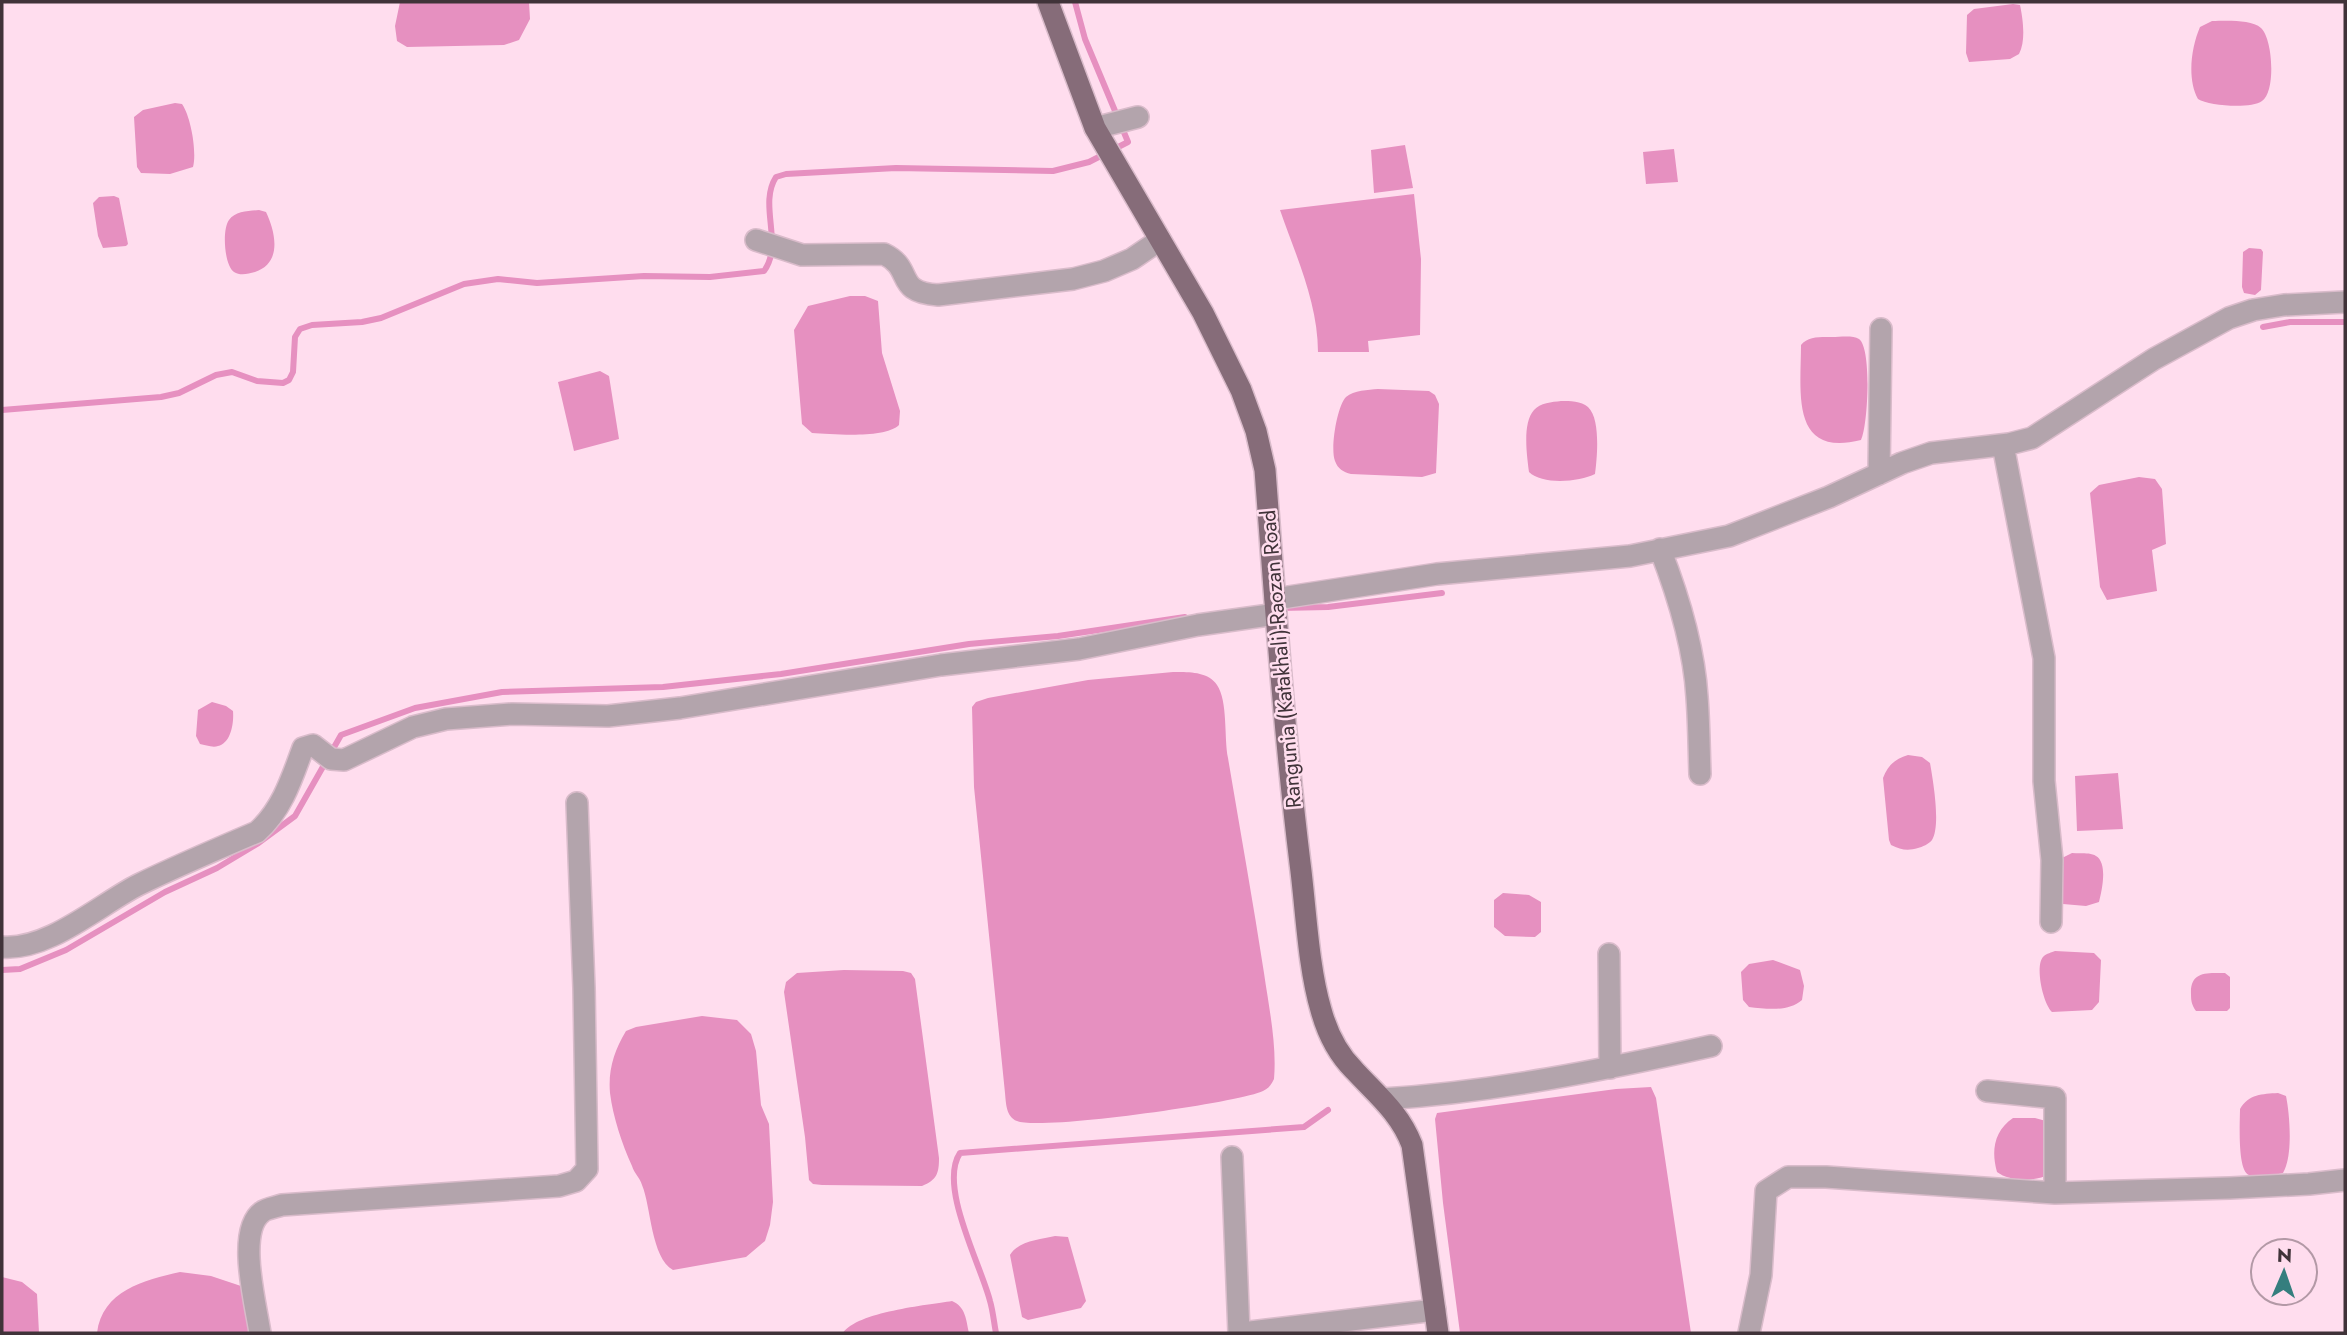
<svg xmlns="http://www.w3.org/2000/svg" width="2347" height="1335" font-family="Jost,sans-serif">
  <style>
    .water { fill: #e690c0 }
    .lines { fill: none; stroke-linecap: round; stroke-linejoin: round }
    .stream { stroke: #e690c0; stroke-width: 6 }
    .minor-casing { stroke: #d9bbca; stroke-width: 24 }
    .major-casing { stroke: #d9bbca; stroke-width: 24 }
    .minor { stroke: #b3a4ac; stroke-width: 21 }
    .major { stroke: #866c79; stroke-width: 21 }
    .labels { text-anchor: middle; dominant-baseline: central; stroke-width: 5; stroke-linejoin: round; paint-order: stroke }
    .street-label { font-size: 21px; fill: #403339; stroke: #fde }
  </style>
  <rect width="100%" height="100%" fill="#fde"/>
  <path class="water" d="M400 2H529L530 19 519 40 504 45 407 47 397 41 395 26Z
    M2013 4 2020 5C2023 19 2026 41 2019 54L2010 59 1969 62 1966 53 1967 15 1974 9Z
    M2212 21C2225 21 2251 19 2261 28 2273 39 2276 92 2262 101 2251 109 2209 106 2198 99 2187 79 2191 48 2200 27Z
    M175 103 182 104C191 117 197 152 193 167L170 174 141 173 137 167 134 117 143 110Z
    M1405 145 1413 188 1374 193 1371 150Z
    M1674 149 1678 182 1646 184 1643 152Z
    M1414 194 1421 259 1420 335 1368 341 1369 352H1318C1318 303 1296 256 1280 210Z
    M114 196 119 198 128 244 126 246 103 248 98 236 93 203 99 197Z
    M259 210 266 212C276 233 282 263 255 272 248 274 240 276 234 272 224 265 222 229 229 220 235 211 249 211 259 210Z
    M2249 248 2261 249 2263 252 2261 290 2255 295 2244 293 2242 287 2243 252Z
    M850 296H865L878 301 882 353 900 411 899 425C884 439 833 434 812 433L802 424 794 330 808 306Z
    M1832 337C1840 337 1853 335 1859 339 1872 348 1868 426 1861 440 1790 458 1801 392 1801 345 1808 336 1821 337 1832 337Z
    M600 371 609 376 619 439 574 451 558 382Z
    M1378 389 1429 391 1435 395 1439 404 1436 473 1422 477 1351 474C1343 472 1338 469 1335 461 1330 449 1337 406 1346 397 1354 390 1368 390 1378 389Z
    M1561 401C1570 401 1581 401 1588 407 1601 419 1597 459 1595 474 1579 482 1542 485 1529 472 1527 456 1522 423 1534 410 1540 403 1552 402 1561 401Z
    M2139 477 2155 479 2162 489 2166 544 2152 550 2157 591 2107 600 2100 587 2090 493 2099 485Z
    M1173 672C1187 672 1208 671 1217 685 1228 701 1224 738 1228 758 1240 830 1253 901 1264 973 1269 1008 1277 1045 1274 1079 1271 1085 1269 1088 1263 1091 1238 1103 1039 1131 1017 1121 1006 1117 1006 1103 1005 1093L974 787 972 707 976 702 988 698 1088 680Z
    M212 702 226 706 233 711C234 723 231 743 218 746 213 748 205 745 200 744L196 736 198 710Z
    M1908 755 1922 757 1930 763C1933 780 1941 826 1932 840 1929 844 1922 847 1918 848 1908 851 1901 850 1891 845L1889 840 1883 778C1888 765 1895 759 1908 755Z
    M2118 773 2123 829 2077 831 2075 776Z
    M2072 853C2079 854 2090 852 2096 856 2108 863 2102 890 2099 902L2086 906 2063 904 2061 902 2062 858Z
    M1503 893 1529 895 1541 902V932L1535 937 1505 936 1494 927V900Z
    M2055 951 2094 953 2101 960 2099 1002 2092 1010 2052 1012C2043 1004 2034 964 2044 956 2046 954 2052 952 2055 951Z
    M1773 960 1800 970 1804 986 1802 1000C1788 1012 1767 1009 1749 1007L1743 1000 1741 972 1749 964Z
    M844 970 903 971 911 973 915 979 939 1158C939 1173 937 1180 922 1186L822 1185 813 1184 809 1180 805 1137 784 992 786 982 797 973Z
    M2225 973 2230 977V1008L2227 1011H2196C2192 1005 2191 1002 2191 994 2190 971 2207 973 2225 973Z
    M702 1016 737 1020 751 1034 756 1051 761 1105 769 1124 773 1202 770 1225 765 1241 746 1257 673 1270C651 1258 651 1206 642 1185 640 1178 634 1173 632 1166 622 1144 613 1117 610 1093 608 1070 614 1051 626 1031L636 1027Z
    M1651 1087 1656 1098 1691 1333H1460L1443 1203 1435 1119 1437 1113 1616 1089Z
    M2278 1093 2286 1096C2290 1116 2293 1156 2283 1173 2273 1175 2259 1179 2249 1175 2237 1171 2240 1121 2240 1109 2249 1094 2262 1094 2278 1093Z
    M2013 1118H2035L2046 1121 2049 1174C2036 1182 2010 1182 1997 1172 1991 1151 1994 1131 2013 1118Z
    M1055 1236 1068 1237 1086 1301 1081 1308 1028 1320 1022 1317 1010 1255C1019 1240 1040 1240 1055 1236Z
    M180 1272 211 1276 250 1289 257 1333H97C102 1291 144 1280 180 1272Z
    M2 1277 22 1282 37 1294 39 1333H2Z
    M952 1301C966 1307 966 1320 969 1333H843C857 1312 927 1305 952 1301Z"/>
  <g class="lines">
    <path class="stream" d="M2263 327 2290 322H2345
      M2 410 161 397 179 393 216 375 232 372 257 381 283 383 289 380 293 372 295 337 300 329 312 325 362 322 381 318 464 284 498 279 537 283 644 276 710 277 764 271C784 244 758 205 776 177L786 174 896 168 1053 171 1089 162 1128 142 1085 39 1075 2
      M1280 608 1328 607 1442 593
      M2 970 20 969 66 950 165 892 217 868 257 844 295 816 341 735 415 708 502 692 663 687 781 674 969 644 1058 636 1185 617
      M996 1333C994 1323 993 1311 990 1301 981 1265 938 1186 960 1153L1304 1127 1328 1110"/>
    <defs>
      <path id="minor" d="M1095 128 1138 117
        M756 240 802 255 884 254C915 269 893 292 938 295L1073 279 1104 271 1132 259 1160 240
        M2003 445 2044 658V781L2052 860 2051 922
        M1879 474 1881 329
        M1660 549C1678 595 1694 647 1697 697 1699 722 1699 748 1700 774
        M1275 599 1437 574 1630 556 1729 536 1829 497 1902 463 1931 453 2009 444 2032 438 2154 359 2229 318 2253 310 2284 305 2345 302
        M2 947C48 951 99 905 138 885 177 866 217 849 257 832 282 810 292 778 303 748L313 745 331 759 344 760 413 727 446 719 512 714 608 716 680 708 941 665 1079 649 1198 625 1276 614
        M1609 954 1610 1068
        M1987 1091 2055 1098V1193
        M1383 1099C1494 1092 1603 1070 1711 1046
        M1232 1157 1239 1333
        M260 1333C256 1305 236 1231 262 1212 267 1208 277 1207 282 1205L559 1186 576 1181 587 1169 584 988 577 803
        M1242 1333 1435 1310
        M1749 1333 1761 1275 1766 1191 1788 1177H1826L2055 1193 2230 1188 2309 1184 2345 1180"/>
      <path id="major" d="M1048 2 1095 128 1203 313 1241 390 1256 431 1265 470C1275 601 1284 733 1300 863 1306 909 1308 966 1321 1010 1327 1032 1338 1054 1354 1070 1377 1095 1400 1113 1412 1145L1438 1333"/>
    </defs>
    <use href="#minor" class="minor-casing"/>
    <use href="#major" class="major-casing"/>
    <use href="#minor" class="minor"/>
    <use href="#major" class="major"/>
  </g>
  <g class="labels">
    <g class="street-label">
      <text transform="translate(1281 659) rotate(-95)">Rangunia (Katakhali)-Raozan Road</text>
    </g>
  </g>
  <rect width="2347" height="1335" fill="none" stroke="#403339" stroke-width="7"/>
  <g transform="translate(2284 1272) rotate(2)"><circle r="33" fill="#ffddee" stroke="#b399a6" stroke-width="2"/>
  <path d="M0-5L12 26L0 18L-12 26Z" fill="#357e7e"/>
  <text y="-10" font-size="19" font-weight="bold" text-anchor="middle" fill="#403339">N</text>
  </g>
</svg>
